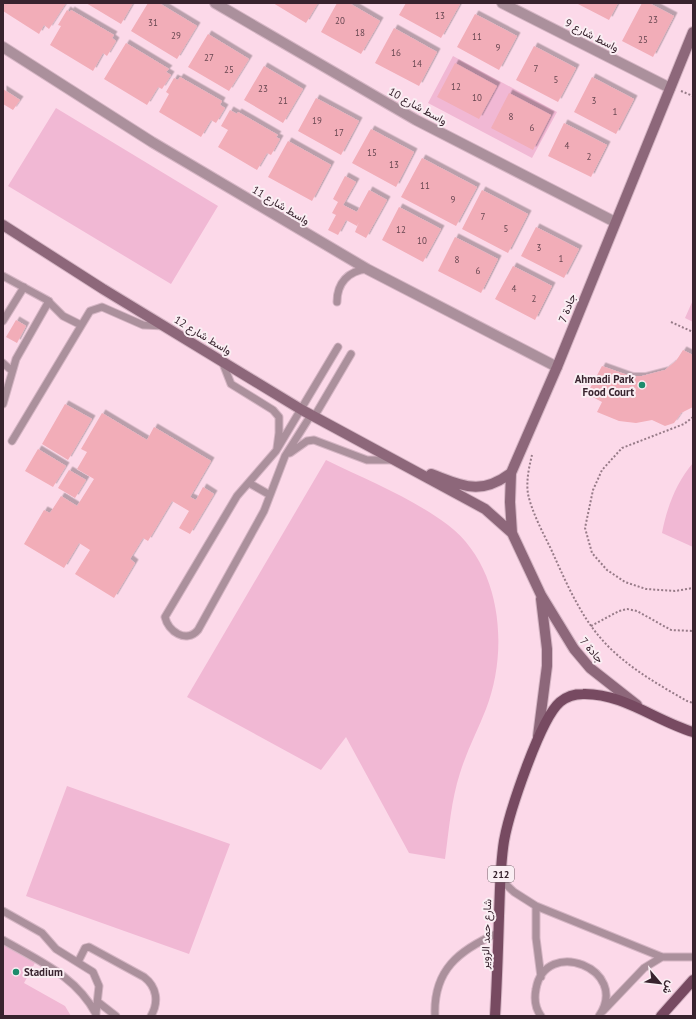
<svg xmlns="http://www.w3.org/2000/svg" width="696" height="1019" font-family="'PT Sans',Vazirmatn,sans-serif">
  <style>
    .green { fill: #f1b8d4 }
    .building { fill: #f2adb8; filter: url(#shadow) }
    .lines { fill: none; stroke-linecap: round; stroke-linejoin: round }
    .lane-casing { stroke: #d5b5c4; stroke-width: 9 }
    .street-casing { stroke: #d5b5c4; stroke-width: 12 }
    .secondary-casing { stroke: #d5b5c4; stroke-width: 12 }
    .primary-casing { stroke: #d5b5c4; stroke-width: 12 }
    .path { stroke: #977b88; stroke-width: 2; stroke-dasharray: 2 2; stroke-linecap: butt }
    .lane { stroke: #ab909c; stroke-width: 7 }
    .street { stroke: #ab909c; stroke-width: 10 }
    .secondary { stroke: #8d677a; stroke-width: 10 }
    .primary { stroke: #774a61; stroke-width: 10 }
    .poi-dot { fill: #1c8c6c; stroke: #faeef3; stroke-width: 1.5 }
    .labels { text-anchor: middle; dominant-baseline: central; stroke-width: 4; stroke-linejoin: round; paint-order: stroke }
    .number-label { font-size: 9px; fill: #664650 }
    .shield { fill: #faeef3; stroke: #726069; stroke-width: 1 }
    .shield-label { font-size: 10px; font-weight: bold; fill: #38232e }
    .street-label { font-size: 11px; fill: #38232e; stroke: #faeef3 }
    .poi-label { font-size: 11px; font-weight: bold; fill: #38232e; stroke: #faeef3; text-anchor: end }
  </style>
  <defs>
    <filter id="shadow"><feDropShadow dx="3.5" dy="-3.5" stdDeviation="0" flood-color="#0004"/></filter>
  </defs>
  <rect width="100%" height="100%" fill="#fcd9e9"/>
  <path class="green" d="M453 56 557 112 532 158 428 103Z
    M56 108 218 206 171 284 8 186Z
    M693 300V322L685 318Z
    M326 460C367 480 412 498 448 525 502 566 509 650 486 709 478 730 467 750 460 773 451 801 449 830 445 859L409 853 346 737 321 770 187 697Z
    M693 463V547L662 533C667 507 676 483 693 463Z
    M67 786 230 844 189 954 26 896Z
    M3 944 36 961 24 983 65 1006 71 1016H3Z"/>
  <path class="building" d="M3 3H66L49 29 44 25 39 34 3 11Z
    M86 3H133L121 24Z
    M148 3H159L197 26 177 59 131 31Z
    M273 3H318L306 23Z
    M337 3H349L380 21 361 54 321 32Z
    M406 3H458L460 4 441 38 399 15Z
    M576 3H618L609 20Z
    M642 3H649L674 16 653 57 622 41Z
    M67 10 70 12 71 10 114 35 112 38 116 41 107 56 103 53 93 71 50 45 61 26 58 25Z
    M475 14 517 36 499 70 457 47Z
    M394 28 437 52 419 86 375 63Z
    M208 34 249 59 229 91 188 67Z
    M126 43 169 69 166 72 171 75 162 89 158 87 147 105 104 79Z
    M534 46 576 68 558 102 516 80Z
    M455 63 497 86 479 119 437 97Z
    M264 66 303 89 283 123 244 100Z
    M180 77 222 101 220 105 225 108 216 123 211 120 201 137 159 112 169 94 166 92 174 78 178 80Z
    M592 77 634 99 616 134 574 112Z
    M3 89 20 100 13 110 3 104Z
    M509 93 551 115 533 150 491 128Z
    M316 98 359 121 341 155 298 131Z
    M230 110 237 114 238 112 278 135 276 137 280 139 271 155 267 153 257 170 218 147 228 130 221 126Z
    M564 123 607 145 591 177 548 156Z
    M371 129 414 152 396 187 352 163Z
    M288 141 331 165 312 201 268 177Z
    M422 158 477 187 456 226 401 197Z
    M345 176 356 182 343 205 365 216 357 212 369 190 387 200 366 238 355 232 359 222 357 226 346 220 338 235 328 230 336 215 332 213 338 202 333 199Z
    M482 190 528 214 508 253 462 229Z
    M399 207 441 229 423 262 382 240Z
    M536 227 579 249 564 278 521 256Z
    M455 237 498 259 481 293 438 271Z
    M513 266 552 286 535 320 495 299Z
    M16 320 26 326 17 343 6 337Z
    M683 350 693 355V407L681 413 674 423 665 426 652 420 636 423 619 421 597 412 602 402 587 394 602 366 630 376H642L665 370 676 361Z
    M65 404 92 419 68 460 42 444Z
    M102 413 147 440 154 427 211 461 190 497 196 500 203 487 214 494 190 534 179 528 189 511 172 501 148 541 143 538 130 559 135 563 114 598 75 574 90 550 79 543 64 568 24 544 44 510 50 513 61 496 77 506 94 479 77 469 87 452 81 449Z
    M38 449 66 466 53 487 25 471Z
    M69 470 86 480 75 498 58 488Z"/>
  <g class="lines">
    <defs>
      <path id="lane" d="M3 276 47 300 63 316 81 325
        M337 302C337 283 348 271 367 269
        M3 321 24 287
        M222 361 231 384 273 410 279 417V433L277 448
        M3 363 12 371
        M3 404 16 359 49 301
        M311 415 285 456 264 511 198 630C186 644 168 631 165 617L237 496 276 451 338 347
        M314 417 351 354
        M12 441 90 311 102 307 143 325 165 326
        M290 453 307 441 314 440 367 460H392
        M249 483 270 495
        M500 879 514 892 536 906 662 957H693
        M536 906V938L541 977
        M3 911 42 933 56 949 93 972 99 986 96 1013
        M3 940C39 961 76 976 96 1014
        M78 962 85 948 89 947 144 977C157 987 159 1002 151 1016
        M98 1002 116 1016
        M603 1011 644 968 662 957
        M435 1016C433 970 459 950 498 933
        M541 1016C535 1008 534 999 536 989 545 936 631 969 599 1016"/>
      <path id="street" d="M215 3 416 120 615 222
        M502 3 670 88
        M3 47 152 142 367 269 557 367"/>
      <path id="secondary" d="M3 225 103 289 302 410 485 509 512 533
        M431 474C464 486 480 496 511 473
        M637 705 590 668 574 649 541 595 512 533 510 502 511 473 557 367 693 32
        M538 736 547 666V649L541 599"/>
      <path id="primary" d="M495 1016C497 983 498 950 499 916 500 891 500 866 504 841 509 813 540 719 560 702 566 697 575 694 583 694 623 693 656 721 693 732
        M661 1016 693 980"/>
    </defs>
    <use href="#lane" class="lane-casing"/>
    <use href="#street" class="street-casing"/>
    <use href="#secondary" class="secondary-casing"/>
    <use href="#primary" class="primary-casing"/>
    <path class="path" d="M681 91 693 96
      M671 322 693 332
      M693 417 684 424 622 448 602 470 593 490 585 528 592 553 607 570 625 582 646 589 675 591 693 588
      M532 455C529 467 526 481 528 494 532 512 542 531 550 547 567 584 582 622 612 650 634 671 661 686 687 701L693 703
      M591 626 619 611 627 609 637 611 671 630 693 631"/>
    <use href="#lane" class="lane"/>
    <use href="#street" class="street"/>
    <use href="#secondary" class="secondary"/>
    <use href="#primary" class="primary"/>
  </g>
  <g class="poi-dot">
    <circle cx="642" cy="385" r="4"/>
    <circle cx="16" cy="972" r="4"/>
  </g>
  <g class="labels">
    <g class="number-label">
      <text x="440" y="15">13</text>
      <text x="653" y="19">23</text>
      <text x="340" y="20">20</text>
      <text x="153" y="22">31</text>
      <text x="360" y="32">18</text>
      <text x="176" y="35">29</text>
      <text x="477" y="36">11</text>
      <text x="643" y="39">25</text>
      <text x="498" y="47">9</text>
      <text x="396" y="52">16</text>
      <text x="209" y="57">27</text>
      <text x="417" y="63">14</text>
      <text x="536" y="68">7</text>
      <text x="229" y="69">25</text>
      <text x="556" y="79">5</text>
      <text x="456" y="86">12</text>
      <text x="263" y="88">23</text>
      <text x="477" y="97">10</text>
      <text x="283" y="100">21</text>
      <text x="594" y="100">3</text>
      <text x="615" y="111">1</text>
      <text x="511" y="116">8</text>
      <text x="317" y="120">19</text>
      <text x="532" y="127">6</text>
      <text x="339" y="132">17</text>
      <text x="567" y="145">4</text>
      <text x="372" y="152">15</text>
      <text x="589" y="156">2</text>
      <text x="394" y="164">13</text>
      <text x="425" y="185">11</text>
      <text x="453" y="199">9</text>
      <text x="483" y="216">7</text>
      <text x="506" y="228">5</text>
      <text x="401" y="229">12</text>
      <text x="422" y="240">10</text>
      <text x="539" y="247">3</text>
      <text x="561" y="258">1</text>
      <text x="457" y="259">8</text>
      <text x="478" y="270">6</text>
      <text x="514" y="288">4</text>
      <text x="534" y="298">2</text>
    </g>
    <rect class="shield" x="488" y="866" width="26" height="16" rx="3"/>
    <g class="shield-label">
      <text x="501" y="874">212</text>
    </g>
    <g class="street-label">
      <text transform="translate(592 35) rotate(27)">واسط شارع 9</text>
      <text transform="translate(418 106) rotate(29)">واسط شارع 10</text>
      <text transform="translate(281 205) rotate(31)">واسط شارع 11</text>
      <text transform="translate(567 308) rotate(-69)">جادة 7</text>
      <text transform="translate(203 335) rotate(31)">واسط شارع 12</text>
      <text transform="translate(592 650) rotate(49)">جادة 7</text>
      <text transform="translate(486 934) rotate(-88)">شارع حمد الزوير</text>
    </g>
    <g class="poi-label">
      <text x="634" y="379">Ahmadi Park<tspan x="634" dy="13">Food Court</tspan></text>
      <text x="24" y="972" text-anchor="start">Stadium</text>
    </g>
  </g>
  <rect width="696" height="1019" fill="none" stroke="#38232e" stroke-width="8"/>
  <g transform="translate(660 983) rotate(118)" stroke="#faeef3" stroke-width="3" paint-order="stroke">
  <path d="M0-3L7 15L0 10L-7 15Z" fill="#38232e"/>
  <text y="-6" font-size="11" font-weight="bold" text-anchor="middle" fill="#38232e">ش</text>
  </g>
</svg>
